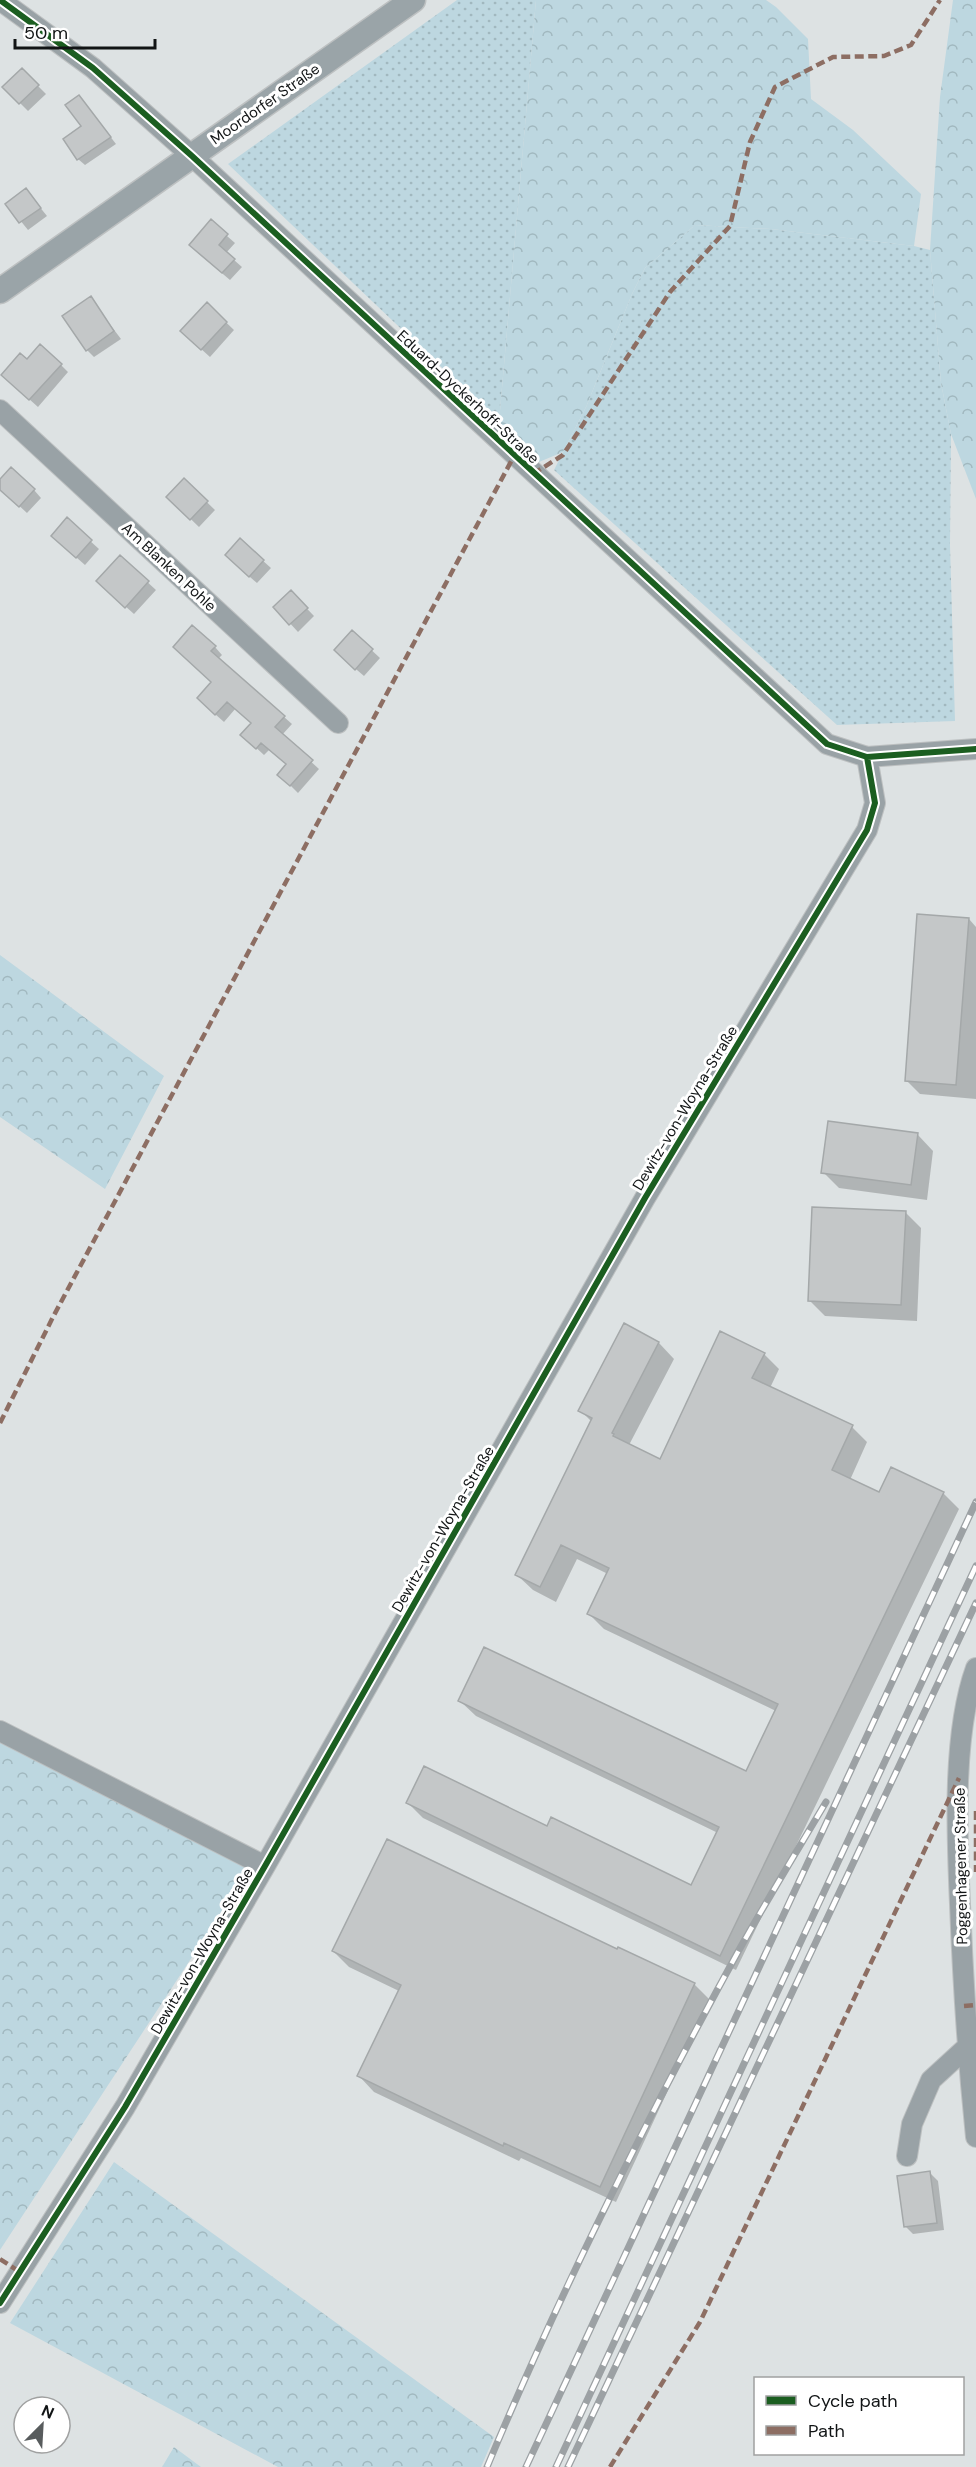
<svg xmlns="http://www.w3.org/2000/svg" width="976" height="2467" font-family="'DM Sans',sans-serif">
  <style>
    .grass { fill: url(#grass-dots) }
    .forest { fill: url(#forest-crowns) }
    .shadow { fill: #0003 }
    .building { fill: #c4c7c8; stroke: #a4a8a9; stroke-width: 1.5 }
    .lines { fill: none; stroke-linecap: round; stroke-linejoin: round }
    .minor-casing { stroke: #bdc0c1; stroke-width: 22 }
    .major-casing { stroke: #bdc0c1; stroke-width: 27 }
    .minor { stroke: #99a2a6; stroke-width: 20 }
    .major { stroke: #9aa4a8; stroke-width: 24 }
    .rail-casing { stroke: #9ca1a4; stroke-width: 7 }
    .rail { stroke: #fff; stroke-width: 4.5; stroke-dasharray: 14; stroke-linecap: butt }
    .quiet { stroke: #8d6e63; stroke-width: 4.5; stroke-dasharray: 9 4.5; stroke-linecap: butt }
    .cycleway-casing { stroke: #fff; stroke-width: 10 }
    .cycleway { stroke: #1b5e20; stroke-width: 6 }
    .labels { text-anchor: middle; dominant-baseline: central; stroke-width: 6; stroke-linejoin: round; paint-order: stroke }
    .street-label { font-size: 15px; fill: #111415; stroke: #fff }
  </style>
  <defs>
    <pattern id="grass-dots" width="8" height="8" patternUnits="userSpaceOnUse" patternTransform="scale(1.5)"><rect width="8" height="8" fill="#bdd7e0"/><path d="M2 2h.1M6 6h.1" fill="none" stroke="#a1b8bf" stroke-width="1.8" stroke-linecap="round"/></pattern>
    <pattern id="forest-crowns" width="20" height="18" patternUnits="userSpaceOnUse" patternTransform="scale(1.5)"><rect width="20" height="18" fill="#bdd7e0"/><path d="M2 6a3 3 0 1 1 6 0M12 15a3 3 0 1 1 6 0" fill="none" stroke="#a1b8bf"/></pattern>
  </defs>
  <rect width="100%" height="100%" fill="#dde2e3"/>
  <path class="grass" d="M457 0H536L499 422 228 164Z
    M695 225 771 229 914 246 930 250 941 383 951 434 950 545 955 721 837 725 554 470 586 407 632 294 645 268Z"/>
  <path class="forest" d="M536 0H766L776 7 808 39 811 99 853 130 921 194 914 246 771 229 695 225 645 268 632 294 586 407 563 452 539 462 499 422Z
    M953 0H976V499L951 434 941 383 930 250 940 97Z
    M0 955 164 1076 105 1189 0 1117Z
    M0 1740 253 1864 0 2250Z
    M114 2162 494 2437 481 2467H278L10 2323Z
    M174 2447 201 2467H162Z"/>
  <path class="shadow" d="M22 70 46 94 28 111 4 87Z
    M79 96 116 144 85 165 78 159 83 127Z
    M26 190 47 216 28 230 7 204Z
    M211 222 235 243 226 253 242 267 230 280 198 253Z
    M90 298 121 339 94 357 87 350Z
    M207 304 234 330 210 357 190 339Z
    M27 361 61 365 68 372 38 407 10 382Z
    M184 480 215 510 199 527 168 497Z
    M0 481 34 490 41 498 27 513 0 488Z
    M67 520 99 549 85 565 60 543Z
    M240 540 271 568 257 583 234 563Z
    M120 557 156 590 134 614 105 588Z
    M291 592 314 616 298 632 275 607Z
    M352 632 380 658 364 676 343 658Z
    M215 647 222 655 218 659 292 724 282 735 319 769 298 793 287 782 288 765 270 749 264 755 250 742 253 723 236 708 224 722 206 706 213 683 182 654Z
    M969 919 976 927V1099L920 1094 906 1080Z
    M918 1135 933 1151 927 1200 839 1188 823 1172Z
    M905 1212 921 1228 917 1321 825 1316 809 1300Z
    M625 1325 659 1343 674 1359 629 1445 661 1461 764 1354 779 1369 770 1388 852 1427 867 1442 850 1480 880 1494 943 1493 959 1509 736 1970 423 1818 408 1803 548 1828 692 1887 718 1833 476 1716 460 1701 747 1773 776 1711 604 1629 589 1614 608 1574 577 1559 556 1602 533 1590 517 1575 591 1421 580 1410Z
    M333 1951H618L694 1984 710 2000 616 2202 521 2158 519 2161 374 2092 359 2076 399 1991 349 1967Z
    M930 2173 938 2181 944 2230 913 2234 905 2226Z"/>
  <path class="building" d="M22 68 39 85 19 104 2 87Z
    M79 95 111 137 77 160 63 139 81 126 65 105Z
    M26 188 41 208 19 223 5 204Z
    M211 219 228 234 219 245 235 259 222 273 189 245Z
    M91 296 114 331 86 351 62 316Z
    M207 302 227 322 201 350 180 331Z
    M40 344 62 364 29 400 1 375 20 353 27 359Z
    M11 467 35 489 19 507 0 490V479Z
    M184 478 208 501 190 520 166 497Z
    M67 517 92 540 76 558 51 536Z
    M240 538 264 560 249 577 225 555Z
    M120 555 149 581 125 608 96 581Z
    M291 590 308 608 289 625 273 607Z
    M192 625 216 646 211 651 285 716 275 727 313 760 290 786 277 775 286 764 261 743 256 749 240 735 251 723 227 702 215 715 197 698 211 682 173 647Z
    M352 630 373 649 355 670 334 650Z
    M917 914 969 918 956 1085 905 1081Z
    M828 1121 918 1133 911 1185 821 1173Z
    M812 1207 906 1211 901 1305 808 1301Z
    M624 1323 659 1342 612 1433 614 1434 613 1436 660 1459 720 1331 765 1353 752 1378 853 1425 832 1470 879 1492 891 1467 944 1492 720 1956 406 1803 424 1766 547 1826 551 1817 691 1885 719 1827 458 1701 484 1647 746 1771 778 1704 587 1614 609 1568 561 1545 540 1587 515 1575 592 1418 578 1411Z
    M387 1839 617 1949 618 1947 695 1983 600 2187 504 2143 503 2146 357 2076 401 1985 332 1951Z
    M930 2171 937 2223 904 2227 897 2176Z"/>
  <g class="lines">
    <defs>
      <path id="minor" d="M0 0 93 68 192 156 827 744 867 757 976 749
        M0 410 338 723
        M976 1668C952 1734 957 1835 960 1904 963 1982 968 2059 976 2137
        M0 1731 265 1866
        M907 2156 912 2124 931 2080 967 2047
        M0 2303 125 2107 265 1866 645 1198 867 830 875 803 867 757"/>
      <path id="major" d="M0 291 413 0"/>
    </defs>
    <use href="#minor" class="minor-casing"/>
    <use href="#major" class="major-casing"/>
    <use href="#minor" class="minor"/>
    <use href="#major" class="major"/>
    <defs>
      <path id="rail" d="M487 2467C561 2290 647 2118 739 1950 767 1900 797 1851 826 1802
        M526 2467 976 1502
        M556 2467 976 1566
        M568 2467 976 1603"/>
    </defs>
    <use href="#rail" class="rail-casing"/>
    <use href="#rail" class="rail"/>
    <path class="quiet" d="M533 474 563 455 670 292 730 226 750 142 775 87 833 57 884 56 911 45 940 0
      M0 1423 53 1317 514 456
      M976 1811V1872
      M964 2006 976 2005
      M0 2259 21 2273
      M610 2467 700 2322 959 1778"/>
    <defs>
      <path id="cycleway" d="M0 0 93 68 192 156 827 744 867 757 976 749
        M0 2303 125 2107 265 1866 645 1198 867 830 875 803 867 757"/>
    </defs>
    <use href="#cycleway" class="cycleway-casing"/>
    <use href="#cycleway" class="cycleway"/>
  </g>
  <g class="labels">
    <g class="street-label">
      <text transform="translate(265 104) rotate(-35)">Moordorfer Straße</text>
      <text transform="translate(468 397) rotate(43)">Eduard-Dyckerhoff-Straße</text>
      <text transform="translate(169 567) rotate(43)">Am Blanken Pohle</text>
      <text transform="translate(685 1108) rotate(-59)">Dewitz-von-Woyna-Straße</text>
      <text transform="translate(443 1529) rotate(-60)">Dewitz-von-Woyna-Straße</text>
      <text transform="translate(961 1866) rotate(-91)">Poggenhagener Straße</text>
      <text transform="translate(202 1951) rotate(-60)">Dewitz-von-Woyna-Straße</text>
    </g>
  </g>
  <rect x="754" y="2377" width="210" height="78" fill="#ffffff" stroke="#a0a1a1" stroke-width="1.5"/>
  <rect x="766" y="2396" width="30" height="9" fill="#1b5e20" stroke="#a0a1a1" stroke-width="1.5"/>
  <text x="808" y="2407" font-size="18" fill="#111415">Cycle path</text>
  <rect x="766" y="2426" width="30" height="9" fill="#8d6e63" stroke="#a0a1a1" stroke-width="1.5"/>
  <text x="808" y="2437" font-size="18" fill="#111415">Path</text>
  <g transform="translate(42 2425) rotate(24)"><circle r="28" fill="#ffffff" stroke="#a0a1a1" stroke-width="1.5"/>
  <path d="M0-4.5L10 22L0 15L-10 22Z" fill="#585c5d"/>
  <text y="-9" font-size="16" font-weight="bold" text-anchor="middle" fill="#111415">N</text>
  </g>
  <path d="M15 39v9h140v-9" fill="none" stroke="#111415" stroke-width="3"/>
  <text x="24" y="39" font-size="18" fill="#111415" stroke="#ffffff" stroke-width="4.5" paint-order="stroke">50 m</text>
</svg>
